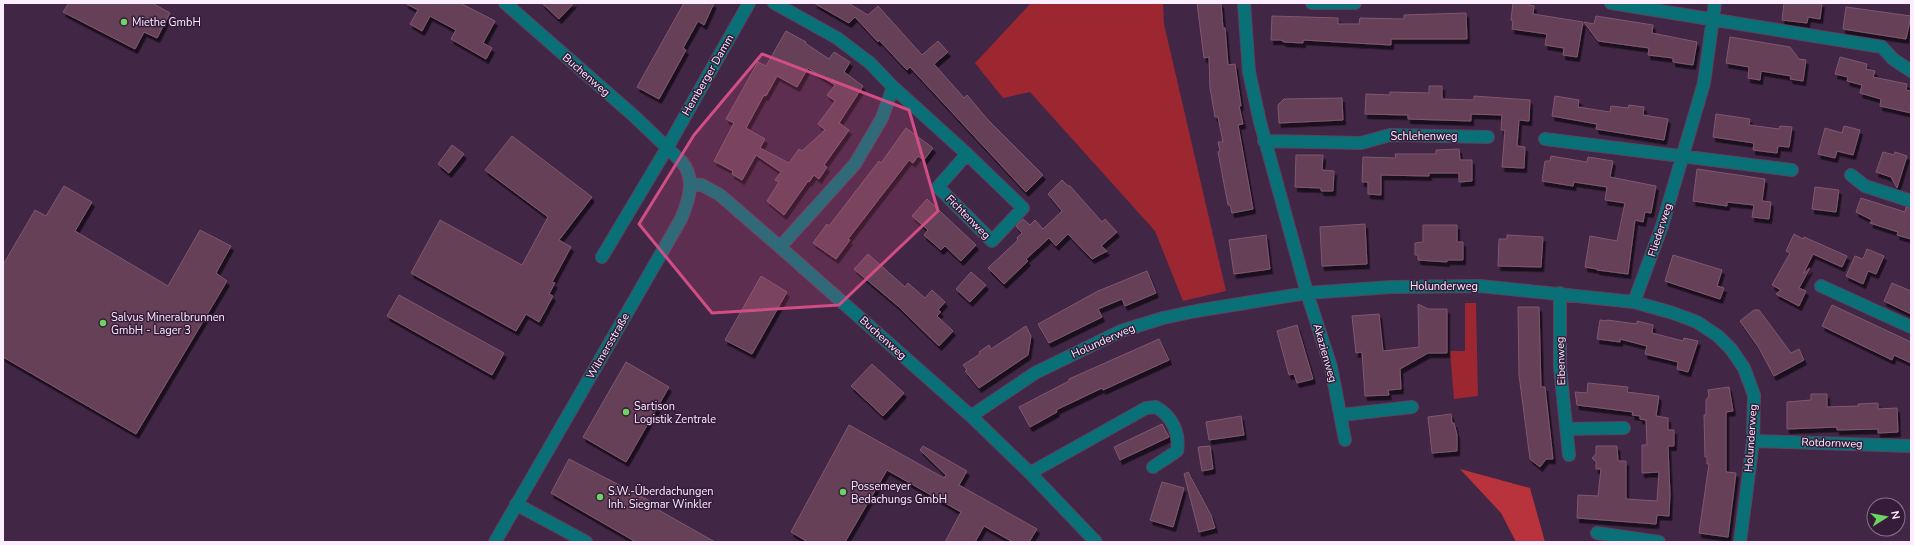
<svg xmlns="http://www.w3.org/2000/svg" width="1914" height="545" font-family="'Nunito Sans',sans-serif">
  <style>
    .green { fill: #9c2730 }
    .forest { fill: #b8333c }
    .building { fill: #653f57; stroke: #805770; fill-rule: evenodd; filter: url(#shadow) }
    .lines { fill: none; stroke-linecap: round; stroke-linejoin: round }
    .minor-casing { stroke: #5b425f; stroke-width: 14 }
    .minor { stroke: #087076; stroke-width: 12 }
    .marked { fill: #d04e84; fill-opacity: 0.2; stroke: #d04e84; stroke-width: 3; stroke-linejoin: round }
    .poi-dot { fill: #6dd361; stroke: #361c3b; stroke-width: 1.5 }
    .labels { text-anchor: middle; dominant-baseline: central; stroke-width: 3; stroke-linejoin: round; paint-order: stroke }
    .poi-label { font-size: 11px; fill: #fceefe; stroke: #361c3b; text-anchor: start }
    .street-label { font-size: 11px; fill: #fceefe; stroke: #361c3b }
  </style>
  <defs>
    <filter id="shadow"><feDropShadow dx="2.5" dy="4.5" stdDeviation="0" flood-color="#0009"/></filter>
  </defs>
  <rect width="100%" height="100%" fill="#412645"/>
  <path class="green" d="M1031 3H1163L1164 24 1226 291 1183 301 1155 231 1030 92 1003 98 975 63Z
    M1465 303H1476L1478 396 1454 399 1450 351H1465Z"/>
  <path class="forest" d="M1460 469 1530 488 1545 542H1516L1501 513Z"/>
  <path class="building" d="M69 3H152L170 13 157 38 144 32 135 49 63 12Z
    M405 3H460L495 21 483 43 492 48 486 59 451 39 456 30 430 16 422 31 410 24 418 10Z
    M542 3H574L559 19Z
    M684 3H714L704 25 698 21 683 48 686 50 659 99 637 87Z
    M814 3H848L868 15 878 6 922 55 938 41 948 52 934 64 964 98 967 95 988 120 1043 175 1026 192 910 67 907 70 879 40 878 42 855 17 849 23Z
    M1197 3H1221L1223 28H1225L1228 65 1235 64 1241 106H1239L1243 124 1238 125 1253 209 1232 213 1230 205H1228L1218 152 1220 151 1218 142H1223L1218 117H1215L1210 88 1209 57 1204 58Z
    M1513 3H1530L1529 5 1534 6 1533 14 1583 22 1577 57 1563 55 1564 48 1545 45 1547 34 1512 29 1513 21 1511 20Z
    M1784 3H1822L1820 19 1808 17 1807 23 1782 20Z
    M1846 7 1911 16 1906 39 1843 29Z
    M1466 13 1467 39H1391V45L1303 40V43L1284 42 1281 40H1271L1272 16 1338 18V24H1359L1360 18 1404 19V15Z
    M1596 16 1653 25 1652 33 1697 42 1693 65 1673 62V58L1648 55 1649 48 1598 41 1584 22 1594 24Z
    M786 31 806 42 805 43 829 59 834 52 850 62 844 72 863 86 839 123 849 130 824 165 827 167 819 179 814 175 809 182 808 181 784 215 767 201 779 182 775 180 781 172 756 155 742 180 732 174 733 171 714 161 734 123 726 119 758 62 766 66ZM808 68 835 85 827 95 835 101 818 124 825 130 802 151 799 149 789 163 760 148 765 139 746 128 764 95 766 96 777 76 797 87Z
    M1730 37 1790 47 1799 59 1806 60 1803 81 1790 79 1791 76 1761 71 1760 80 1748 78 1749 67 1726 63Z
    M1840 57 1867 64 1866 69 1875 71 1873 77 1907 84 1906 90 1911 91V113L1880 106 1881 99 1860 93 1862 85 1847 81 1848 77 1835 74Z
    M1429 86H1442V99L1474 100V96L1530 100 1529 121 1519 120 1517 146 1525 147 1524 168 1502 167 1505 130H1501L1502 115 1471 114V121L1408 119V115L1365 114 1366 94 1390 95V92L1429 93Z
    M1555 96 1579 100 1578 107 1610 112 1611 106 1628 108 1629 105 1644 107 1643 115 1668 119 1664 140 1596 129 1597 124 1552 116Z
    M1342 98 1343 120 1279 123 1278 105 1284 99Z
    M1716 114 1750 119 1749 125 1779 129 1780 126 1792 127 1789 147 1778 146 1777 153 1753 150 1754 143 1713 137Z
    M1844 126 1860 130 1853 155 1837 151 1835 158 1818 154 1825 128 1842 133Z
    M906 128 933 148 924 160 918 156 913 163 909 160 848 239 850 240 836 259 813 243 827 224 829 226 879 161 881 163Z
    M512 136 592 197 559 240 571 247 552 282 555 283 549 294 553 296 539 322 526 314 516 331 411 273 440 220 522 265 548 217 485 170Z
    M452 145 464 154 449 173 438 164Z
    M1459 149 1460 160H1472V181L1459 182V173H1429V176L1381 175V195L1368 194V182H1362L1363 157 1396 158 1395 154H1436V150Z
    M1883 152 1894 155 1895 152 1907 156 1897 188 1891 177 1876 172Z
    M1296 155H1323L1322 170 1334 171 1333 191H1321V188L1295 187Z
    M1551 156 1587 162 1588 157 1613 161 1610 177 1656 186 1651 213 1645 212 1643 222 1635 220 1628 274 1597 270V269L1585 267 1590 236 1617 241 1625 203 1605 200 1607 187 1574 182 1573 186 1542 181 1545 161H1550Z
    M1697 169 1765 179 1762 201 1771 202 1769 219 1752 217 1754 205 1727 202V206L1693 201Z
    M1062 180 1068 186H1070L1102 222 1105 219 1117 232 1101 246 1107 251 1092 259 1068 234 1056 246 1049 238 1026 259 1028 261 1004 284 988 268 1018 240 1017 238 1022 233 1016 226 1023 219 1030 225 1035 220 1043 229 1062 211 1048 194Z
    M64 186 92 202 75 231 168 286 200 230 231 246 216 273 227 281 136 434 3 357V265L35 210 46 216Z
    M1815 187 1839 190 1836 212 1812 209Z
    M1861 198 1905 212 1906 207 1911 208V239L1897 235 1898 232 1870 223 1872 220 1856 212Z
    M927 199 976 245 961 261 945 246 941 250 924 235 928 230 912 216Z
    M1365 224 1367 264 1322 266 1320 227Z
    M1423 225H1457V242H1463V260H1447V262L1418 260V255H1415V243L1423 242Z
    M1794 234 1803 239 1804 237 1847 256 1842 267 1813 254 1803 274 1810 268 1799 288 1806 291 1799 306 1776 294 1781 290 1772 285 1790 253 1786 251Z
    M1266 235 1270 269 1234 274 1229 240Z
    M1507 235 1543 237 1541 267 1498 266 1499 239H1507Z
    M1867 249 1884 256 1876 274 1868 271 1863 284 1846 276 1855 256 1863 259Z
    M868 254 905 287 908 283 925 298 932 290 945 302 938 310 941 312 937 316 953 331 939 346 898 306 854 269Z
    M1673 255 1722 270 1717 286 1724 288 1720 299 1665 281Z
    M1147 271 1156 293 1125 306 1122 299 1098 309 1102 317 1049 343 1038 324 1098 291Z
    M971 272 986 285 970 302 956 289Z
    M761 276 787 292 752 354 725 340Z
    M1892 283 1911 291V314L1884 301Z
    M399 295 504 353 492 375 387 316Z
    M1418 304 1428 309H1447V353H1428L1400 369 1401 389 1388 390 1389 395 1365 396 1362 352 1356 353 1352 316 1379 314 1383 351 1419 347Z
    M1832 305 1911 342V363L1894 355 1892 360 1822 326Z
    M1518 307H1539L1541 387H1545L1553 459H1546L1540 467 1530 459 1519 375Z
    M1754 310H1759L1791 353 1799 349 1804 360 1774 376 1759 348 1740 321Z
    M1600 320 1607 321V320L1637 324V321L1653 325 1652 333 1683 341 1684 338 1698 341 1688 372 1677 369 1678 362 1645 354 1647 346 1620 339V342L1597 339Z
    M1297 325 1313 379 1297 383 1294 374 1289 375 1277 331Z
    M1026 326 1031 336 1028 355 979 388 965 371 967 370 963 365 980 354 979 352 989 345 991 349Z
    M1159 339 1169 360 1103 390 1102 388 1056 410 1057 412 1030 427 1019 407 1069 381V379Z
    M626 362 669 387 626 462 583 437Z
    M872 364 904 393 883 416 851 386Z
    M1588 383 1628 387 1627 392 1659 396 1656 416 1668 418V430H1674V446H1668L1670 494 1669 516 1657 515 1656 524 1577 518 1578 495 1598 496 1601 469H1596V462L1592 458 1596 454V446H1617L1618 461H1626V499L1657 501 1659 472 1642 473V445H1647L1646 420 1640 419V416L1632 415 1633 412 1577 405 1575 392 1587 393Z
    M1729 387 1733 411 1726 412V472L1736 473 1728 537 1699 533 1709 464H1707V457H1705L1704 415H1706V400L1709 396 1708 390Z
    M1811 394H1827V407L1859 406 1858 404 1878 403V409L1897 408 1898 432 1878 433V429L1837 430V427L1787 429V402L1811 400Z
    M1451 414 1452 423H1454L1457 435V451L1432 453 1428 417Z
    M1241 416 1244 435 1209 440 1206 422Z
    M1162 424 1169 437 1120 460 1114 447Z
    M849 425 944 478 946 475 920 450 923 446 967 471 959 485 1037 529 1029 542H1013L984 526 975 542H945L961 512 887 470 845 542H808L791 532Z
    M1210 446 1213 469 1202 471 1198 447Z
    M569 459 650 501 648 504 715 542H636L551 493Z
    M1188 472 1211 515 1215 528 1199 532 1184 474Z
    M1162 482 1184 488 1173 527 1150 520Z"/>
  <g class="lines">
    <defs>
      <path id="minor" d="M774 3 837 38 870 63 893 87 882 118 855 164 780 247
        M1244 3 1249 72 1260 122 1307 293 1331 367 1345 440
        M1312 3H1355
        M1611 3 1882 47 1893 59 1911 71
        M893 87 967 154 1023 208 992 241 938 187 967 154
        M1545 139 1792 170
        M1264 141 1361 143 1390 135 1488 137
        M1851 175 1865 186 1911 201
        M690 184 702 185 720 195 780 247 971 416 1030 473 1096 542
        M602 257 667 148 749 3
        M1821 286 1911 327
        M1560 293V367L1569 455
        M1634 302 1662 226 1704 83 1715 3
        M1341 415 1412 407
        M971 416 1035 373 1121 331 1163 318 1196 311 1307 293 1391 287 1480 286 1634 302 1673 313 1697 322 1718 336 1731 349 1744 368 1754 395 1753 441 1740 542
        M1566 429 1624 428
        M1753 441 1911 446
        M1030 473 1146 408 1156 407C1172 416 1180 433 1177 451L1153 467
        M516 504 586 542
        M1597 533 1659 542
        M495 542 681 219C689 200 696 179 682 162L634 116 505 3"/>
    </defs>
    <use href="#minor" class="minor-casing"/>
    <use href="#minor" class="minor"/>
  </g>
  <path class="marked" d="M762 54 909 110 938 211 839 305 712 313 639 224 694 135Z"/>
  <g class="poi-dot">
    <circle cx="124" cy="22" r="4"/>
    <circle cx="103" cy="323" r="4"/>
    <circle cx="626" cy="412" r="4"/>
    <circle cx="843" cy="492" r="4"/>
    <circle cx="600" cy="497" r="4"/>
  </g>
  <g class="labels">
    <g class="poi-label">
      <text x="132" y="22">Miethe GmbH</text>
      <text x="111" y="317">Salvus Mineralbrunnen<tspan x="111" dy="13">GmbH - Lager 3</tspan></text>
      <text x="634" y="406">Sartison<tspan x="634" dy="13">Logistik Zentrale</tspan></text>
      <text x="851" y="486">Possemeyer<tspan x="851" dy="13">Bedachungs GmbH</tspan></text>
      <text x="608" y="491">S.W.-Überdachungen<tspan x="608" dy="13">Inh. Siegmar Winkler</tspan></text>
    </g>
    <g class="street-label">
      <text transform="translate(586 75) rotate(41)">Buchenweg</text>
      <text transform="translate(708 75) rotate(-60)">Hemberger Damm</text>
      <text x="1424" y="136">Schlehenweg</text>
      <text transform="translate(968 217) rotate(45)">Fichtenweg</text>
      <text transform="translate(1660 230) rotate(-72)">Fliederweg</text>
      <text x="1444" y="286">Holunderweg</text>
      <text transform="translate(883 338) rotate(42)">Buchenweg</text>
      <text transform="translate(1103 341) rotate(-24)">Holunderweg</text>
      <text transform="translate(608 346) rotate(-60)">Wilmersstraße</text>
      <text transform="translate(1325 353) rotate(74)">Akazienweg</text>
      <text transform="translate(1561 361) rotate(-92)">Eibenweg</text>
      <text transform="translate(1751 438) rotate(-86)">Holunderweg</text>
      <text transform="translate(1832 443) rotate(2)">Rotdornweg</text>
    </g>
  </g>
  <rect width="1914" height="545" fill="none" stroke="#fceefe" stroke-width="8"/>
  <g transform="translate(1886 517) rotate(79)"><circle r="19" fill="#361c3b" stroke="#857089"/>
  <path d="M0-3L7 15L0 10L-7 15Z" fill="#6dd361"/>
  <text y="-6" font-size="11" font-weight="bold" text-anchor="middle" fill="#fceefe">N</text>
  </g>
</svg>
